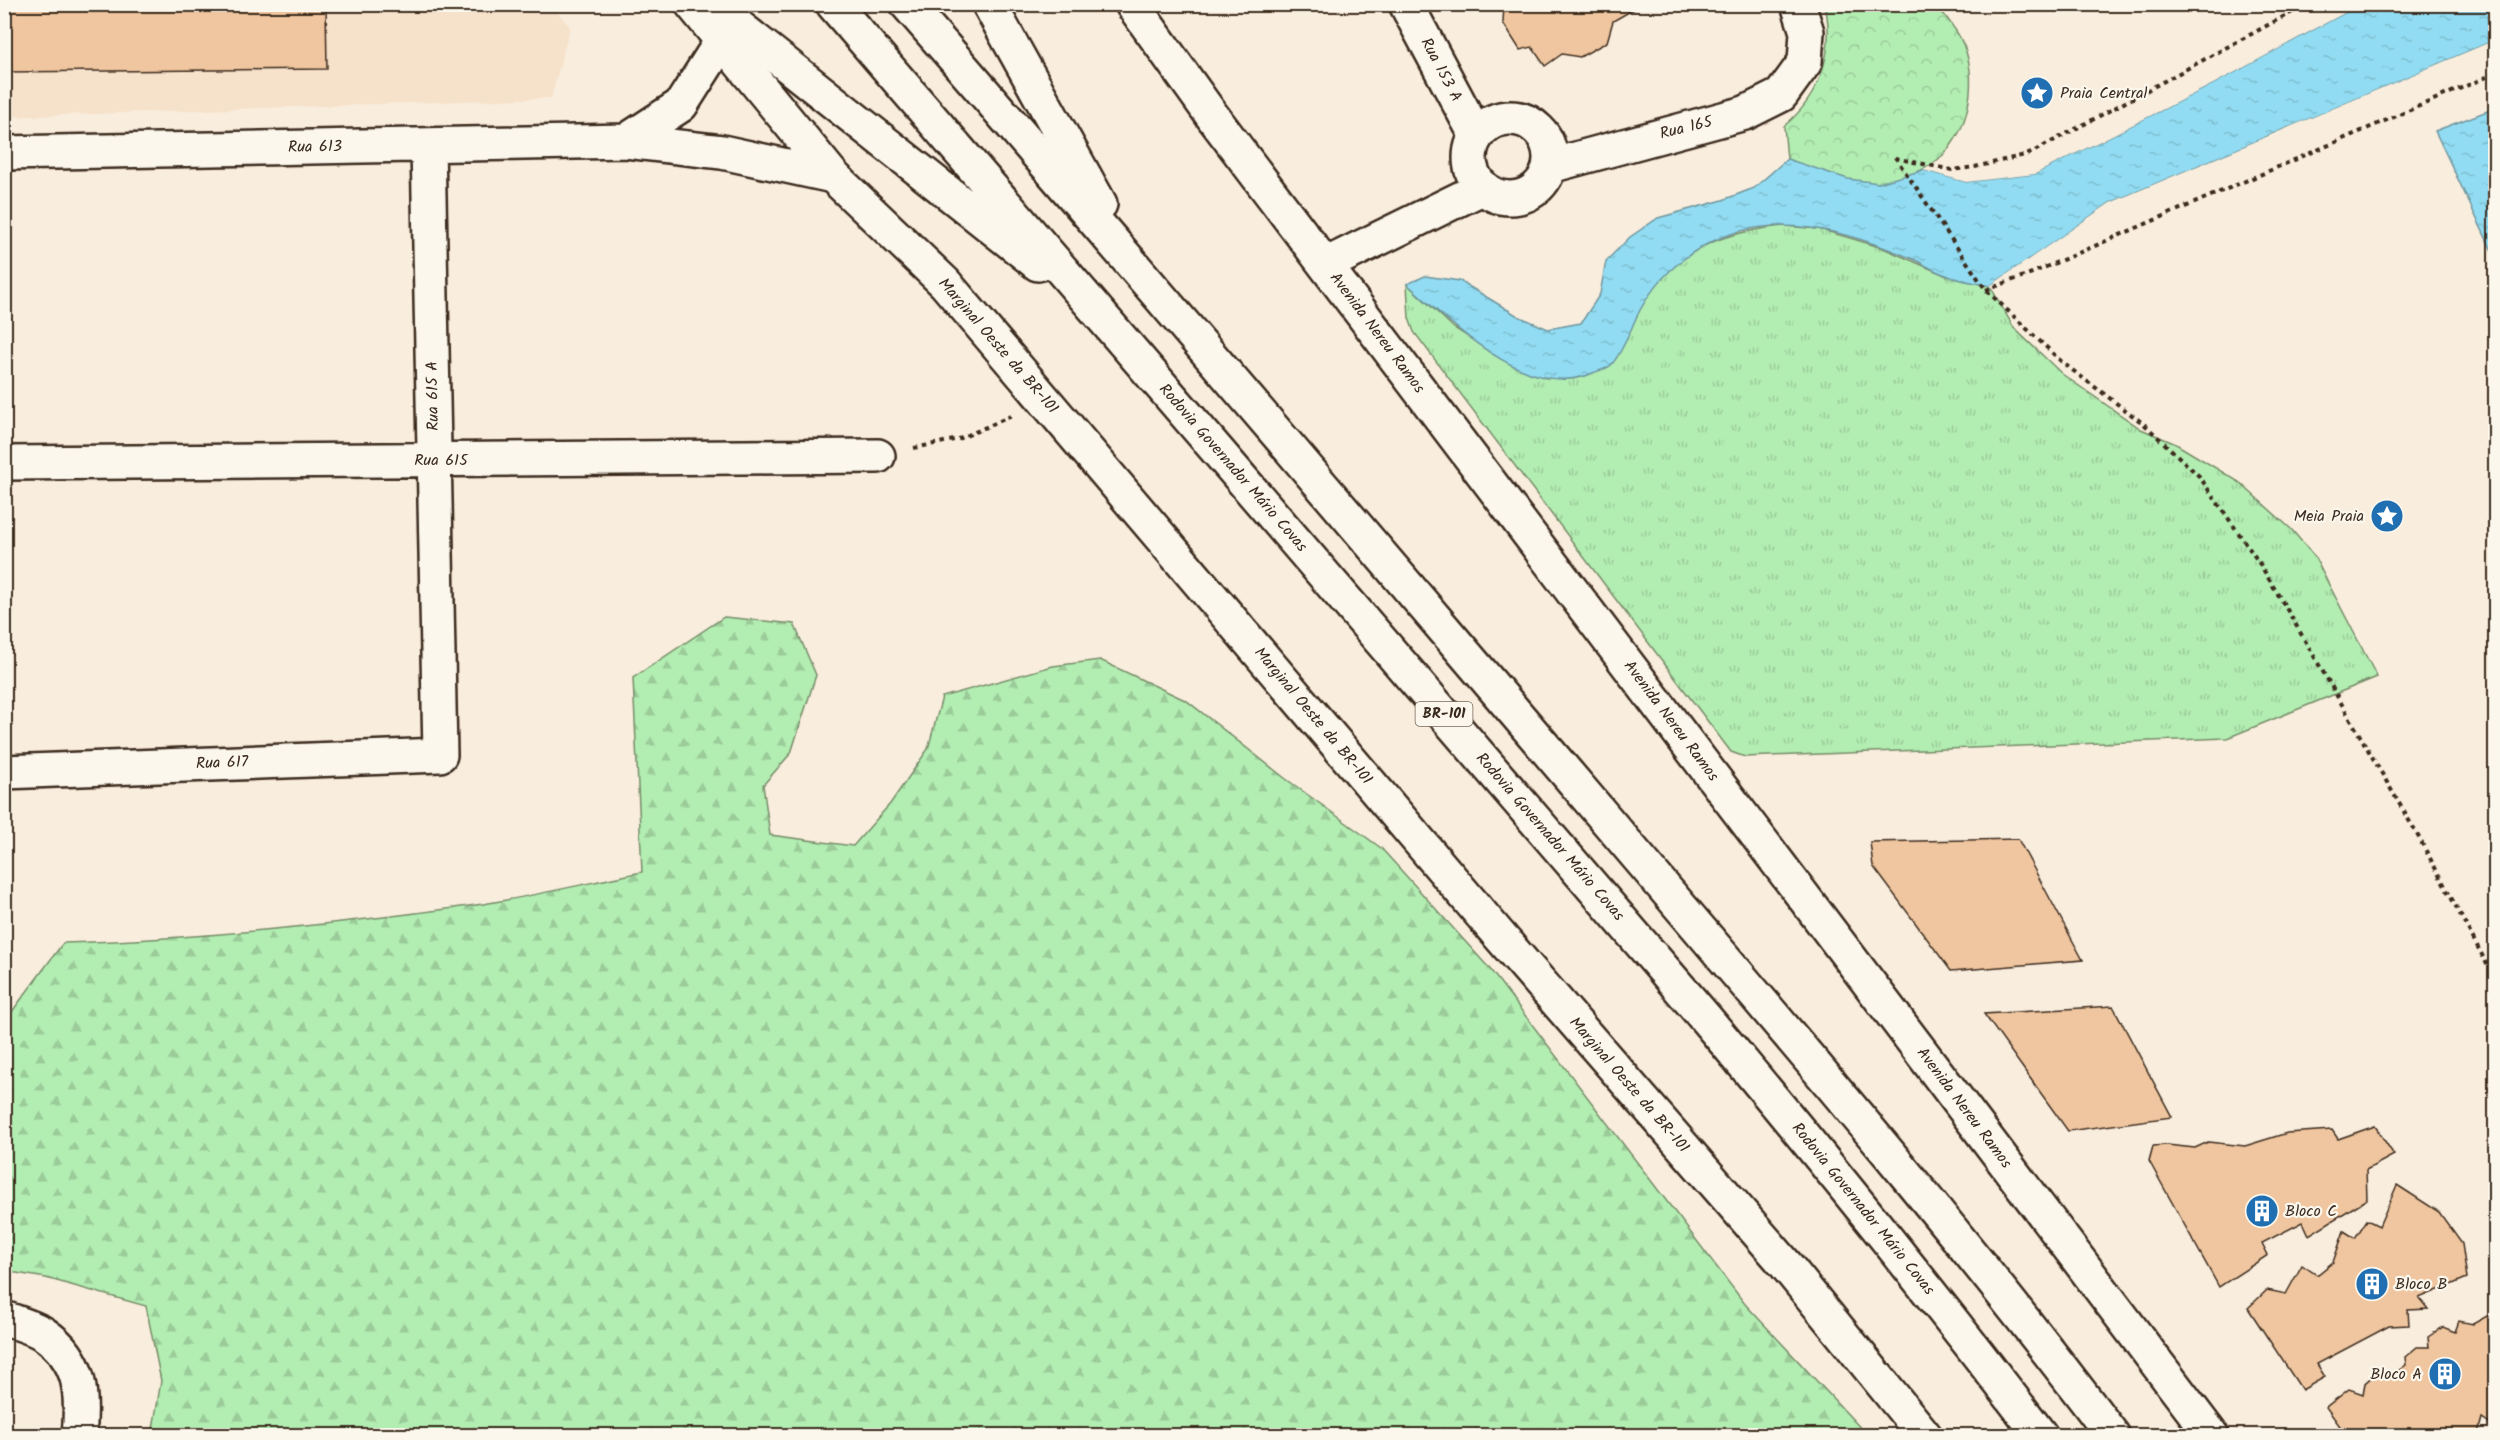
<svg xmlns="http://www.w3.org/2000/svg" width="2500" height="1440" font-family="Kalam,sans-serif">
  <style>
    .built { fill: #f6e1ca }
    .grass { fill: url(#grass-tufts); stroke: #768c68; stroke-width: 1.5 }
    .forest { fill: url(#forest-firs); stroke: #768c68; stroke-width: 1.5 }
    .park { fill: url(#park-crowns); stroke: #768c68; stroke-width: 1.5 }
    .water { fill: url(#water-ripples); stroke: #6f959d; stroke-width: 1.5 }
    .pier { fill: #f9eddd }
    .building { fill: #efc69f; stroke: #3b2a1e; stroke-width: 1.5 }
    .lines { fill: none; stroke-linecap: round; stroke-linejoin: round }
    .minor-casing { stroke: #3b2a1e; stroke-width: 38 }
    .major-casing { stroke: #3b2a1e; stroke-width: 38 }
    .highway-casing { stroke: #3b2a1e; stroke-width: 38 }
    .path { stroke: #3b2a1e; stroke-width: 4; stroke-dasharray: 4.5 4.5; stroke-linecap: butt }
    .minor { stroke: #fbf7ec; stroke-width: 33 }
    .major { stroke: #fbf7ec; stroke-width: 33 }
    .highway { stroke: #fbf7ec; stroke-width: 33 }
    .labels { text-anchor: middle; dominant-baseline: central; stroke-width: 4.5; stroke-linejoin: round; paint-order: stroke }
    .shield { fill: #fbf7ec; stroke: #75685c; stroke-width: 1.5 }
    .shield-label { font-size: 15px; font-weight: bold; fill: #3b2a1e }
    .street-label { font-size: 16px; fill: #3b2a1e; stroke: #fbf7ec }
    .poi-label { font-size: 16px; fill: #3b2a1e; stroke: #fbf7ec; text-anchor: start }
  </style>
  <defs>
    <pattern id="grass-tufts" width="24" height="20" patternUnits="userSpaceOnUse" patternTransform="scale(1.5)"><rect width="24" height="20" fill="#b2edb2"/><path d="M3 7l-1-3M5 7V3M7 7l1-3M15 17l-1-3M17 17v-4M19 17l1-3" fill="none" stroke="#9acb99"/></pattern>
    <pattern id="forest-firs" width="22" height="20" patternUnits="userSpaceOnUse" patternTransform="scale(1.5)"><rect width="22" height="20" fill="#b2edb2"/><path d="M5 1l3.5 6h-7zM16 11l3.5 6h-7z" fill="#9acb99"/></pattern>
    <pattern id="park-crowns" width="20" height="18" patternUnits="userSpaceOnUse" patternTransform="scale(1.5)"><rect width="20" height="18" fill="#b2edb2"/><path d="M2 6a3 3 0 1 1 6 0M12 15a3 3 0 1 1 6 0" fill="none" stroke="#9acb99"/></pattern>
    <pattern id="water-ripples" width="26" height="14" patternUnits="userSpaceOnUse" patternTransform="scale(1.5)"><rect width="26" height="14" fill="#91dcf2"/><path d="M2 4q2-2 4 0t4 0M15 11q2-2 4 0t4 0" fill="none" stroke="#7ebdcf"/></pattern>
  </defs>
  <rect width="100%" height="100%" fill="#f9eddd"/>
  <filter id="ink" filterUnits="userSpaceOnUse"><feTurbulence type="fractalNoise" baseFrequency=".0167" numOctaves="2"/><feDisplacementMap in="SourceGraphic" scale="12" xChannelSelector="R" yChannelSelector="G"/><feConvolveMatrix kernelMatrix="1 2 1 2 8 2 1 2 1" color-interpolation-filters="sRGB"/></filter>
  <g filter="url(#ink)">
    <path class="built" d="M550 4 570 27 551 98 5 117 4 5Z"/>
    <path class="grass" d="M1784 226 1819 229 1850 238 1883 248 1947 276 1990 286 2014 328 2062 374 2141 429 2176 444 2239 482 2291 529 2314 556 2377 677 2227 738 1745 757 1731 752 1414 332 1409 318 1407 284 1454 328 1514 366 1546 378 1611 365C1622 345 1631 322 1643 303 1679 248 1722 232 1784 226Z"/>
    <path class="forest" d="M724 617 794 624 816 675 791 753 763 785 770 835 853 846 890 804 928 749 942 697 1053 666 1100 660 1187 701 1286 779 1381 848 1489 968 1745 1304 1867 1435H152L161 1381 146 1306 46 1278 5 1271V1021L63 943C202 939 339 924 476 905 531 897 587 883 642 872L633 678Z"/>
    <path class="park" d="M1825 5H1931C1943 10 1948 20 1956 31 1980 67 1973 124 1943 155 1928 170 1902 180 1880 183 1853 186 1812 169 1787 159L1784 126C1821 96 1835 50 1825 5Z"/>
    <path class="water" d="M2359 5H2495V40L2110 203 1990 286C1975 282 1959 281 1946 275 1934 271 1924 264 1913 259 1863 238 1804 218 1750 229 1700 239 1658 272 1636 318 1631 330 1619 358 1610 366 1606 369 1598 371 1593 373 1529 402 1451 323 1407 284L1425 276 1460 281 1518 316 1548 329 1581 323 1600 294 1606 261 1630 237 1658 218 1723 200 1754 188 1787 159 1848 179 1879 183 1923 170 1966 182 2035 174 2215 83Z
      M2495 108V257L2435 131Z"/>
    <path class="pier" d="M2353 4 2359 5 2215 83 2035 174 1966 182 1923 170 1929 168 1967 179 2034 171 2213 80Z
      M2495 40 2496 43 2480 50 2111 206 1994 286H1990L2110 203Z"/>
    <path class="building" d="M4 4H326L327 69 4 72Z
      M1504 4H1643L1613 21 1607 42 1580 57 1562 54 1545 66 1532 47 1520 50 1503 23Z
      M2018 839 2083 960 1951 971 1873 866 1870 842Z
      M2113 1006 2172 1117 2068 1131 1984 1014Z
      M2375 1126 2394 1155 2366 1170 2367 1199 2309 1235 2303 1222 2262 1243 2268 1255 2219 1287 2149 1161 2153 1146 2167 1145 2195 1148 2208 1142 2245 1146 2287 1133 2332 1130 2338 1139Z
      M2397 1185 2439 1212 2462 1244 2467 1278 2419 1298 2428 1309 2408 1310 2409 1325 2389 1326 2317 1364 2325 1377 2302 1390 2248 1308 2267 1290 2286 1294 2302 1265 2317 1275 2333 1262 2344 1231 2355 1238 2367 1220 2379 1226Z
      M2496 1311V1419L2491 1424 2482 1418 2478 1433 2473 1436H2347L2326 1407 2349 1389 2363 1394 2365 1383 2377 1372 2391 1376 2406 1365 2405 1357 2417 1347H2429L2428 1337 2443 1327 2455 1332 2459 1321 2473 1324Z"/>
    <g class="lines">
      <defs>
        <path id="minor" d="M1406 4 1476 135
          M626 141 681 105 721 42
          M4 153 626 141 722 152 833 176
          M4 463 878 456
          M4 772 440 755 428 145
          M4 1318C17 1323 33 1327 44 1334 82 1360 83 1394 79 1436"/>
        <path id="major" d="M692 4 833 176 945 283 1498 934 1786 1265 1925 1436
          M1132 4 1213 117 2212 1436
          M1470 158a40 40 0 1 1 80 0a40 40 0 1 1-80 0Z
          M1550 166 1745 113 1781 95 1805 62 1807 32 1798 4
          M1325 265 1482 188"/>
        <path id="highway" d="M710 4 1038 264
          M833 4 1707 1020C1821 1156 1933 1294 2041 1436
          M907 4C1136 266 1361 532 1587 797 1765 1007 1947 1215 2113 1436
          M989 4 1100 204"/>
      </defs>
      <use href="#minor" class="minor-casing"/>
      <use href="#major" class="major-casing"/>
      <use href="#highway" class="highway-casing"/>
      <path class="path" d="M1895 157 1986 290 2063 363 2144 424 2199 476 2260 564 2289 613 2418 836 2496 981
        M1895 158 1952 170 1975 167 2029 154 2307 4
        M1986 290 2032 273 2496 73
        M914 448 959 439 1011 416"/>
      <use href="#minor" class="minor"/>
      <use href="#major" class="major"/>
      <use href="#highway" class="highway"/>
    </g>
  </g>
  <defs>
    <symbol id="sight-disc" viewBox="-11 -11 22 22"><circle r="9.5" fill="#1f6fb2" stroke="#fbf7ec"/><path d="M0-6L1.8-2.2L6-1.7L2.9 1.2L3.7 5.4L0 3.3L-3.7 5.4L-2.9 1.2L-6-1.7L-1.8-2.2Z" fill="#fff"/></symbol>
    <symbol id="building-disc" viewBox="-11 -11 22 22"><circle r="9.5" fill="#1f6fb2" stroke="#fbf7ec"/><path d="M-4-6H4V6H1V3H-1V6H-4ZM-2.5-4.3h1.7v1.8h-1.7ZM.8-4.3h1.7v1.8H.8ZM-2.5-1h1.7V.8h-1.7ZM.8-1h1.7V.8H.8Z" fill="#fff"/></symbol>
  </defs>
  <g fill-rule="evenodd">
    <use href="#sight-disc" x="2018" y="74" width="38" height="38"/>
    <use href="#sight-disc" x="2368" y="497" width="38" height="38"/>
    <use href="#building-disc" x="2243" y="1192" width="38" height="38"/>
    <use href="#building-disc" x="2353" y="1265" width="38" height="38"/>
    <use href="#building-disc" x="2426" y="1355" width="38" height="38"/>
  </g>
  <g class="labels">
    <rect class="shield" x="1415.5" y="702" width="57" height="24" rx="4.5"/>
    <g class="shield-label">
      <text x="1444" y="714">BR-101</text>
    </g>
    <g class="street-label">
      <text transform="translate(1441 70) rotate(62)">Rua 153 A</text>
      <text transform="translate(1686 128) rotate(-14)">Rua 165</text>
      <text transform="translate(315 147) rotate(-1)">Rua 613</text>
      <text transform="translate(1377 333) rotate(53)">Avenida Nereu Ramos</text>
      <text transform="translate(998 346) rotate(49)">Marginal Oeste da BR-101</text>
      <text transform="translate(433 396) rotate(-91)">Rua 615 A</text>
      <text x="441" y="460">Rua 615</text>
      <text transform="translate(1233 468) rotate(49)">Rodovia Governador Mário Covas</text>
      <text transform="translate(1313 716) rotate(50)">Marginal Oeste da BR-101</text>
      <text transform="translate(1671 721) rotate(53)">Avenida Nereu Ramos</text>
      <text transform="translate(222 763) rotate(-2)">Rua 617</text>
      <text transform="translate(1550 837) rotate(49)">Rodovia Governador Mário Covas</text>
      <text transform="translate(1629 1085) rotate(49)">Marginal Oeste da BR-101</text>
      <text transform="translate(1964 1108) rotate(53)">Avenida Nereu Ramos</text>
      <text transform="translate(1863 1209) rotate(51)">Rodovia Governador Mário Covas</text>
    </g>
    <g class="poi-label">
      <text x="2060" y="93">Praia Central</text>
      <text x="2364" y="516" text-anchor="end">Meia Praia</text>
      <text x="2285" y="1211">Bloco C</text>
      <text x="2395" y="1284">Bloco B</text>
      <text x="2422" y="1374" text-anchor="end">Bloco A</text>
    </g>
  </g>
  <rect width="2500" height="1440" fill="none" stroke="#fbf7ec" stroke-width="24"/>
  <rect x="12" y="12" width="2476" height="1416" fill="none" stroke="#3b2a1e" stroke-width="2" filter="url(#ink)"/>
</svg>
